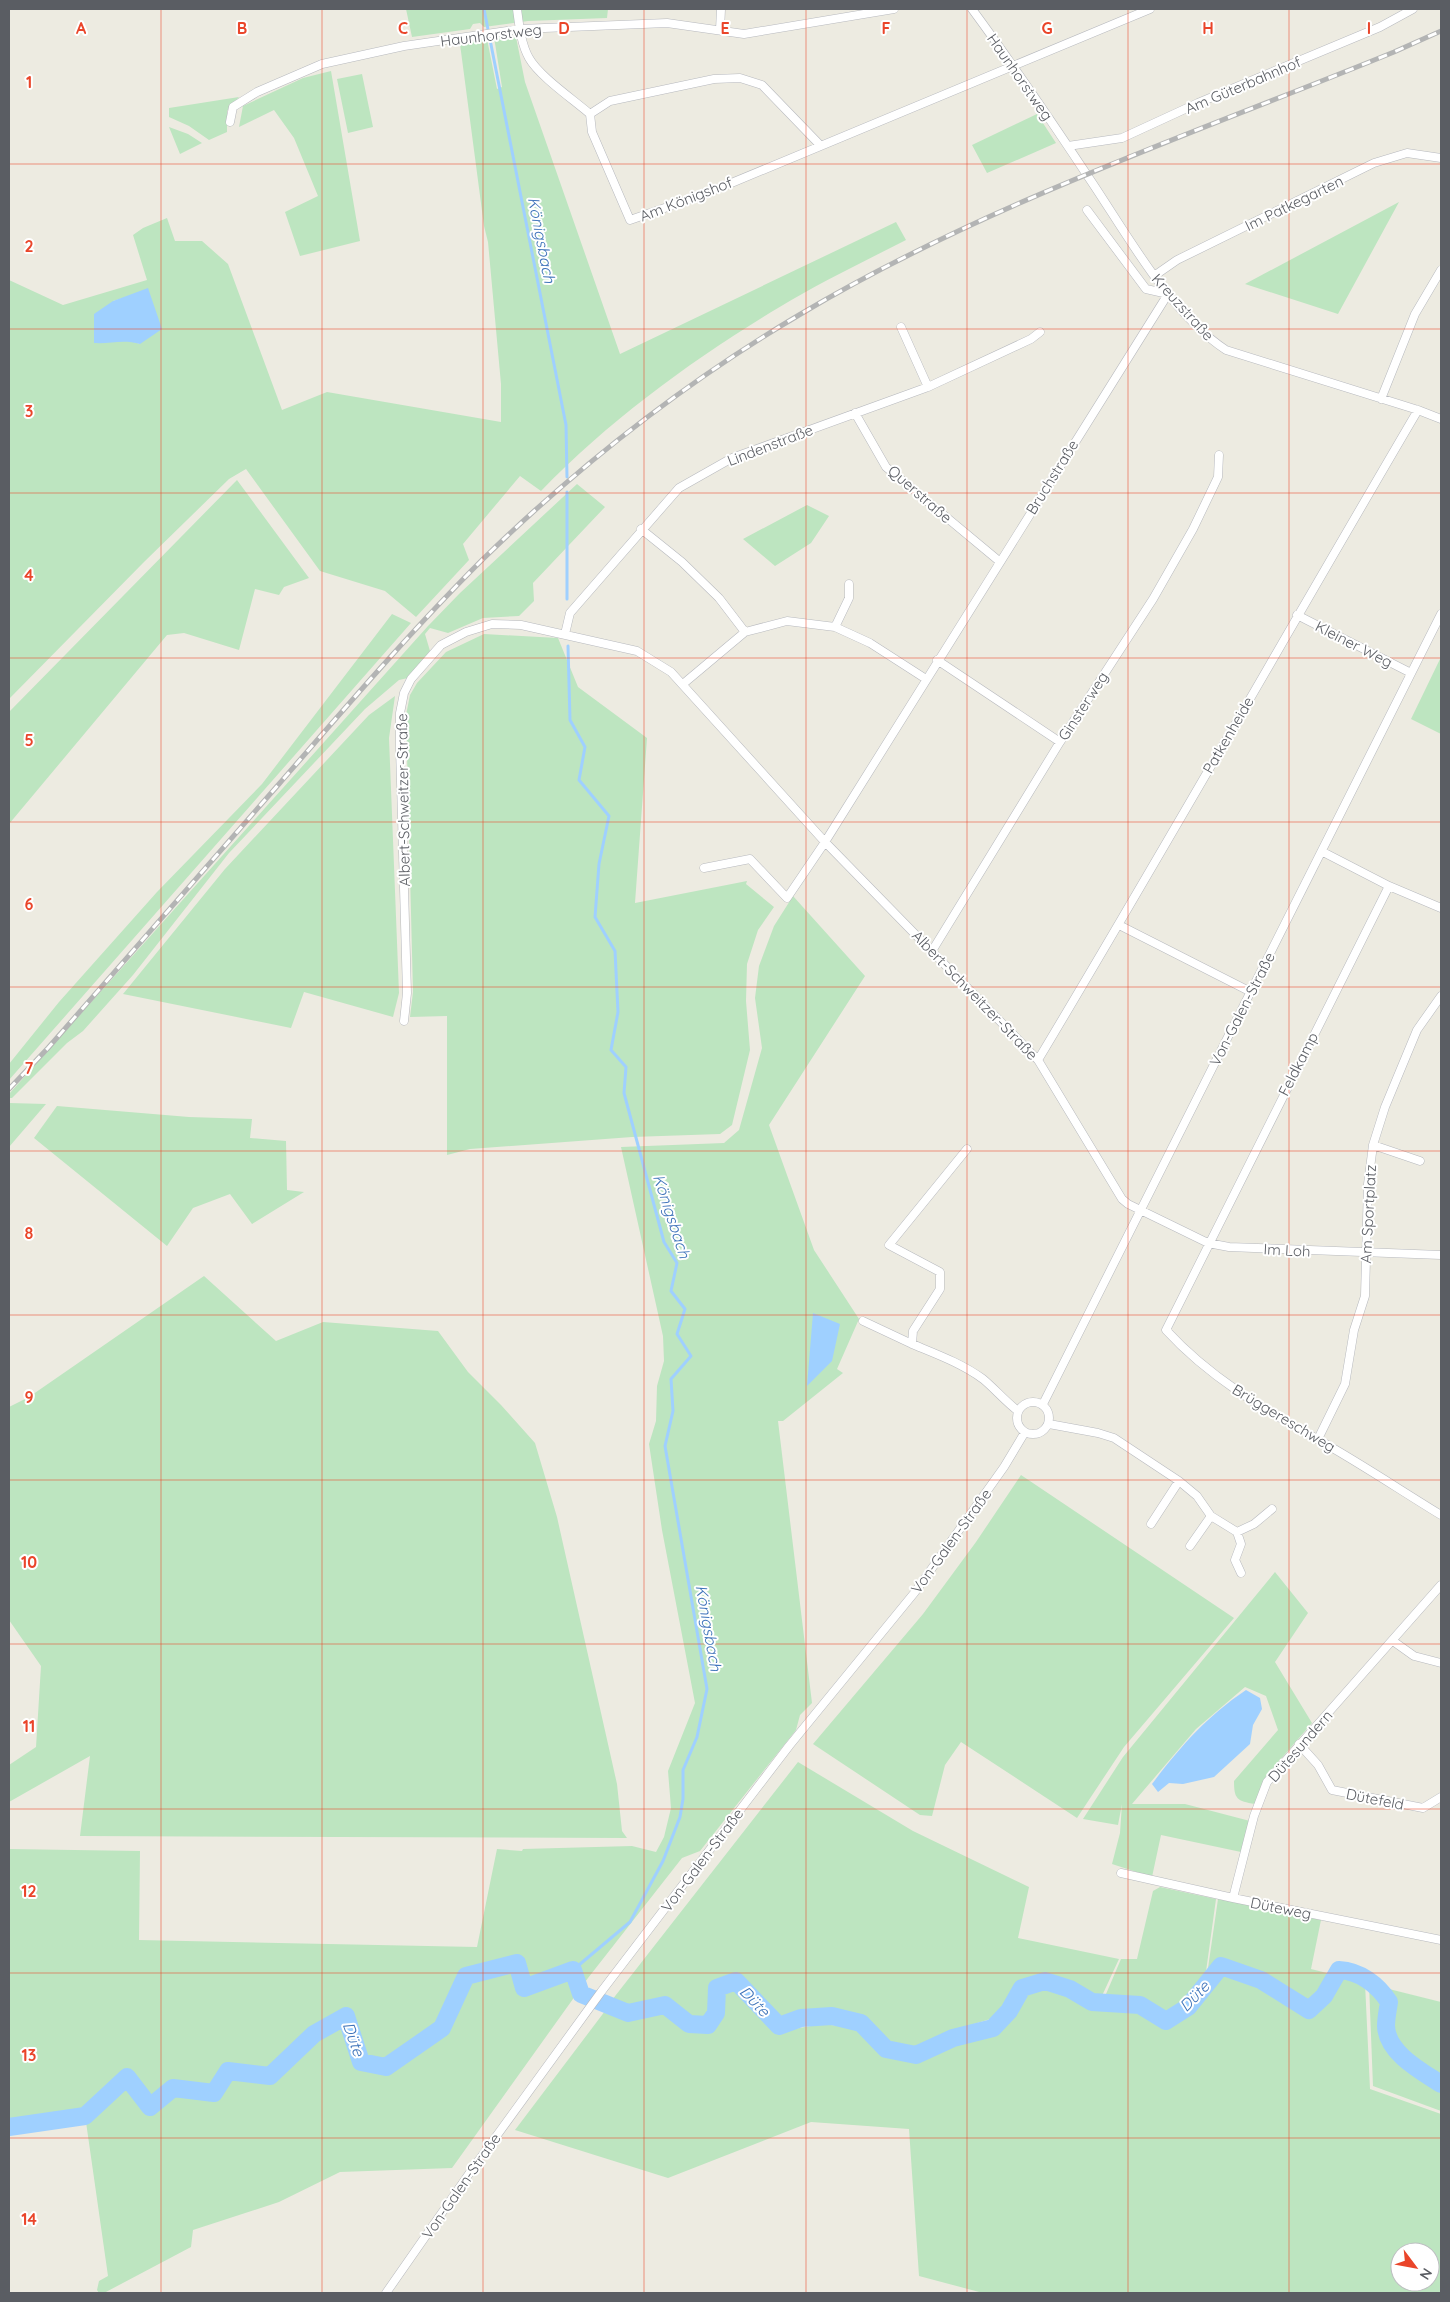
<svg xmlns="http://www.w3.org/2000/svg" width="1450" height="2302" font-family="Quicksand,sans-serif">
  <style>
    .green { fill: #bde5c0; fill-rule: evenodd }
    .water { fill: #9fd0ff }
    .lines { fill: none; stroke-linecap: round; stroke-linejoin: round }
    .stream { stroke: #9fd0ff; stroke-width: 3 }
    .river { stroke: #9fd0ff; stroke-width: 18 }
    .street-casing { stroke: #b7b9be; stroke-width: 9 }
    .street { stroke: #fff; stroke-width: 8 }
    .rail-casing { stroke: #b3b4b4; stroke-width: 5 }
    .rail { stroke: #fff; stroke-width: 3; stroke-dasharray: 9; stroke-linecap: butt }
    .grid { fill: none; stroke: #ea452a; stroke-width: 1; stroke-opacity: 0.55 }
    .labels { text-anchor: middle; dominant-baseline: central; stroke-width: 4; stroke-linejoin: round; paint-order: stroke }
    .street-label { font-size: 15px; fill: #5a5d63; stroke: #fff }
    .water-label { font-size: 16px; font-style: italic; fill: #3f74ba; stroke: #fff }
    .grid-label { font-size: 16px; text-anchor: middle; font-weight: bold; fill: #ea452a; stroke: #fff; stroke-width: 4; stroke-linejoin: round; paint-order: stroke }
  </style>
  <rect width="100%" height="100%" fill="#edebe1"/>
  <path class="green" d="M406 9H608L607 18 528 21 484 27 480 23 473 24 470 29 412 37Z
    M494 37H516L525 82 620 354 896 222 906 240C863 262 819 283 778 308 692 360 611 419 541 491L520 476 463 544 469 560 416 617 385 591 320 571 246 469 229 479 144 562 9 699V280L63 305 147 280 133 235 143 228 167 218 175 241H202L228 264 282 410 327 392 501 422V384L488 242 484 226 460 44 487 39 497 89 502 87ZM123 298 140 344 128 340 113 301Z
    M331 71 360 241 300 256 285 212 318 196 294 138 274 110 239 127 243 106 303 78Z
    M362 74 373 127 348 133 337 79Z
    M239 97 227 111V132L209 140 189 126 169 117V108Z
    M1037 114 1056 143 987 173 972 145Z
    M169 127 188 134 202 143 180 154Z
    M1399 202 1338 314 1245 284Z
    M237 480 309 578 284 587 279 595 255 589 239 650 184 633 167 635 9 824V712Z
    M577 484 605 507 533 583 534 601 519 616 483 618 448 633 430 628 425 634 430 651 408 678 399 680 365 709 229 853 133 975 83 1031 67 1043 12 1098H9V1094L428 626 460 593Z
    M807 505 829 516 811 543 775 566 743 539Z
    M392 614 411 623 9 1080V1064L59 1002 157 892 262 784Z
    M484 634 558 638 578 687 647 738 635 903 747 881 746 884 774 907 758 930 747 964 746 1001 750 1050 732 1125 720 1134 632 1137 470 1149 447 1155V1016L410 1017 413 992 406 715 410 695 417 683 446 652Z
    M1441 657V734L1411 719Z
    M395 696 389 738 399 993 393 1017 304 992 291 1028 123 994 225 869 369 715Z
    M793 896 865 976 769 1125 814 1250 859 1319 837 1369 843 1373 783 1421H778L812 1703 800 1715 796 1730 700 1851 682 1858 588 1978 452 2168 340 2172 279 2202 193 2230 191 2247 104 2293H99L97 2290 99 2281 108 2276 86 2122 9 2132V1849L140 1851 139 1940 477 1947 497 1849 522 1851 523 1849 632 1846 656 1852 664 1837 671 1808 668 1771 695 1703 662 1530 649 1444 656 1421 657 1386 664 1361 663 1336 621 1147 724 1143 739 1130 762 1048 755 998 759 966 774 926Z
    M9 1103 46 1104 9 1147Z
    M57 1106 189 1117 252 1119 250 1138 286 1141 287 1190 304 1192 252 1224 230 1194 193 1208 167 1246 34 1138Z
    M204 1276 276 1341 323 1322 438 1331 468 1372 501 1405 535 1443 557 1517 617 1784 622 1831 627 1838 80 1836 90 1756 9 1802V1765L36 1747 41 1666 9 1620V1407L29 1397Z
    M1021 1475 1234 1618 1124 1747 1077 1818 961 1742 945 1765 932 1816 920 1815 813 1744 923 1614 976 1542Z
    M1275 1572 1308 1613 1275 1662 1312 1723 1266 1776 1255 1804C1237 1801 1234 1799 1234 1781L1278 1730 1266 1696 1245 1687 1196 1729 1132 1804H1185L1250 1821 1241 1852 1161 1835 1152 1877 1112 1864 1120 1833 1122 1804 1118 1825 1083 1819 1123 1757Z
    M798 1762 913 1831 1029 1887 1018 1938 1119 1959 1101 1998C1082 1999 1068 1976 1048 1974 1039 1973 1025 1980 1017 1982L997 2017 944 2033 910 2049 888 2043 865 2018 833 2009 799 2012 779 2019 739 1974 712 1984 711 2012 706 2020 691 2019 664 2000 627 2009 612 2000Z
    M1160 1887 1216 1899 1204 1986 1188 2007 1166 2021 1140 2005 1103 2001 1121 1959H1137L1153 1891Z
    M1218 1899 1321 1920 1311 1969 1331 1974 1319 1994 1308 2004 1263 1974 1219 1960 1207 1975Z
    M1222 1972 1261 1984 1309 2016 1329 1999 1341 1976 1365 1983 1370 2089 1441 2114V2293H983L919 2276 909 2129 811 2122 668 2178 515 2130 605 2011 627 2020 664 2011 688 2030 712 2031 723 2016 724 1992 734 1987 777 2032 822 2024 857 2028 882 2054 917 2062 957 2044 994 2035 1012 2018 1025 1994 1045 1987 1071 1995 1092 2009 1138 2008 1168 2024 1191 2011ZM1400 2252H1430V2282H1400Z
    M1369 1984 1441 2002V2111L1373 2086Z"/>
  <path class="water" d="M148 288 162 329 140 344C123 339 111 344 94 343V314L113 301Z
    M813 1313 840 1324 832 1361 807 1386Z
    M1246 1690 1260 1698 1262 1709 1253 1725 1250 1744 1214 1777 1183 1784 1169 1783 1158 1792 1152 1784C1181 1746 1206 1717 1246 1690Z"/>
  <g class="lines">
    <path class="stream" d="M484 9 566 425 567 477
      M567 492V599
      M568 646 570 720 585 747 579 780 609 816 599 864 595 917 615 951 618 1012 611 1050 626 1067 624 1093 664 1242 677 1263 671 1291 685 1309 677 1334 691 1356 671 1379 673 1411 665 1446 707 1689 697 1737 683 1770V1799L680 1817 663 1861 630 1922 573 1970"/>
    <path class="river" d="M9 2127 85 2116 127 2077 150 2107 173 2088 214 2093 228 2071 270 2076 314 2034 346 2016 361 2062 386 2067 442 2028 466 1976 517 1963 524 1988 573 1970 581 1994 628 2013 665 2005 689 2024 708 2025 716 2013 717 1988 736 1981 779 2026 801 2018 832 2016 861 2023 886 2049 916 2055 953 2038 993 2028 1009 2011 1022 1988 1045 1981 1070 1989 1092 2002 1140 2005 1166 2021 1188 2007 1221 1966 1261 1980 1309 2010 1324 1996 1339 1970C1360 1971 1378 1985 1389 2002 1388 2009 1386 2018 1386 2026 1387 2053 1421 2071 1441 2084"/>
    <defs>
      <path id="street" d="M517 9C519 24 521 44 529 58 539 76 574 100 590 114L592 132 630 220 705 194 1150 9
        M972 9C1014 66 1054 125 1093 184 1129 238 1172 315 1226 350L1418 410 1441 419
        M720 30 721 9
        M590 114 610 101 714 79 740 78 762 85 820 145
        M230 122 233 107 257 92 322 64 404 46 520 29 667 23 744 34 894 9
        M1068 146 1122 138 1198 103 1380 27 1413 9
        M1154 276 1177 260 1374 163 1407 153 1441 158
        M901 327 928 387
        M1381 399 1415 314 1441 270
        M855 413 886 467 999 561
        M641 529 682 562 719 598 745 632
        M1297 615 1411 673
        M835 627 849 598V584
        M565 634 570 613 679 488 732 458 928 387 1031 339 1040 332
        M937 660 1060 742
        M683 684 745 632 787 621 835 627 870 643 926 679
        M1323 852 1389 886 1441 908
        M704 868 750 859 787 898 825 842 1168 294 1146 289 1087 210
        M1389 886 1166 1330C1208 1376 1263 1409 1317 1439 1360 1463 1400 1490 1441 1515
        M1119 925 1251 992
        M932 951 1060 742 1153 599 1193 529 1218 477 1219 455
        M404 1021 407 993 400 747V713L404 693 411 679 441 645 466 632 492 624 521 625 637 651 671 672 825 842 1038 1060 1122 1199 1128 1204 1208 1243 1229 1247 1441 1255
        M1038 1060C1167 845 1291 626 1418 410
        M1373 1145 1420 1161
        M967 1149 889 1245 940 1272V1289L913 1331 912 1344C936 1354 961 1363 983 1379 995 1389 1005 1401 1018 1411
        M863 1321 912 1344
        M1017 1418a16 16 0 1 1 32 0a16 16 0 1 1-32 0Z
        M1043 1404 1441 614
        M1049 1424 1098 1433 1114 1438 1179 1481 1197 1496 1211 1516 1237 1532 1254 1524 1272 1509
        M1318 1439 1345 1384 1354 1330 1365 1296 1368 1184 1373 1145 1385 1107 1417 1030 1441 996
        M1151 1524 1179 1481
        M1237 1532 1241 1544 1235 1560 1241 1573
        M1190 1546 1211 1516
        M1393 1641 1414 1656 1441 1663
        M1299 1744 1318 1765 1332 1790 1423 1808 1441 1797
        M1121 1873 1233 1898 1441 1940
        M1233 1898 1254 1816 1267 1782 1441 1585
        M386 2293 471 2171 601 1992 789 1746 915 1592 1004 1467 1025 1432"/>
    </defs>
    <use href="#street" class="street-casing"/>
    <use href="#street" class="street"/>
    <defs>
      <path id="rail" d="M9 1089 48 1048C125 960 202 872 279 784 345 708 410 632 481 561 576 468 684 383 799 315 985 204 1193 134 1394 52L1441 31"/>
    </defs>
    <use href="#rail" class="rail-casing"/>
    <use href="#rail" class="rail"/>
  </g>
  <path class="grid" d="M161 9V2293M322 9V2293M483 9V2293M644 9V2293M806 9V2293M967 9V2293M1128 9V2293M1289 9V2293M9 164H1441M9 329H1441M9 493H1441M9 658H1441M9 822H1441M9 987H1441M9 1151H1441M9 1315H1441M9 1480H1441M9 1644H1441M9 1809H1441M9 1973H1441M9 2138H1441"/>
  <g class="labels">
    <g class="street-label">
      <text transform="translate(491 35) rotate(-7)">Haunhorstweg</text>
      <text transform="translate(1020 77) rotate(55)">Haunhorstweg</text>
      <text transform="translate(1243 85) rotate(-23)">Am Güterbahnhof</text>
      <text transform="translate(686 199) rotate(-21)">Am Königshof</text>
      <text transform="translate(1294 203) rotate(-26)">Im Patkegarten</text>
      <text transform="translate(1183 307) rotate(48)">Kreuzstraße</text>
      <text transform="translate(770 445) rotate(-21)">Lindenstraße</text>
      <text transform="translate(1052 477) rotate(-58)">Bruchstraße</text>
      <text transform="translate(920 494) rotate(41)">Querstraße</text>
      <text transform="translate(1354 644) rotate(27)">Kleiner Weg</text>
      <text transform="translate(1083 706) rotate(-57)">Ginsterweg</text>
      <text transform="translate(1228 735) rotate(-60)">Patkenheide</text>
      <text transform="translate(403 800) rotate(-91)">Albert-Schweitzer-Straße</text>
      <text transform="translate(975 995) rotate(46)">Albert-Schweitzer-Straße</text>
      <text transform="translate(1242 1009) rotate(-63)">Von-Galen-Straße</text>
      <text transform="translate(1298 1064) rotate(-63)">Feldkamp</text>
      <text transform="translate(1368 1214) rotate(-87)">Am Sportplatz</text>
      <text transform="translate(1287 1250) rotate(3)">Im Loh</text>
      <text transform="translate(1284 1418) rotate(31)">Brüggereschweg</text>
      <text transform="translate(951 1541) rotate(-54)">Von-Galen-Straße</text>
      <text transform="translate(1300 1746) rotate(-49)">Dütesundern</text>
      <text transform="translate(1375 1799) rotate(11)">Dütefeld</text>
      <text transform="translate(702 1860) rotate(-53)">Von-Galen-Straße</text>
      <text transform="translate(1281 1908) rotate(11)">Düteweg</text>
      <text transform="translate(461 2186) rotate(-55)">Von-Galen-Straße</text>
    </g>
    <g class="water-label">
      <text transform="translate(542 240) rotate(79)">Königsbach</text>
      <text transform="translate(672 1216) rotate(72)">Königsbach</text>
      <text transform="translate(709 1628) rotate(80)">Königsbach</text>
      <text transform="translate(1194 1996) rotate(-46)">Düte</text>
      <text transform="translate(755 2001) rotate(46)">Düte</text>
      <text transform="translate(354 2039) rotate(70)">Düte</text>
    </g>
  </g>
  <g class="grid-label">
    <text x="81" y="34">A</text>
    <text x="242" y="34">B</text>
    <text x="403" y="34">C</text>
    <text x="564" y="34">D</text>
    <text x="725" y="34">E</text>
    <text x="886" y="34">F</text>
    <text x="1047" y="34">G</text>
    <text x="1208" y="34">H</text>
    <text x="1369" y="34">I</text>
    <text x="29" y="88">1</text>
    <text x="29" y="252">2</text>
    <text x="29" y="417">3</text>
    <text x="29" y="581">4</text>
    <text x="29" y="746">5</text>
    <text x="29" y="910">6</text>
    <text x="29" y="1074">7</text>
    <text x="29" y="1239">8</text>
    <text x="29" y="1403">9</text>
    <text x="29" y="1568">10</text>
    <text x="29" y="1732">11</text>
    <text x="29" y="1897">12</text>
    <text x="29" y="2061">13</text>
    <text x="29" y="2225">14</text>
  </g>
  <rect width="1450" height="2302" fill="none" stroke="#5a5d63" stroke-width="20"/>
  <g transform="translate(1415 2267) rotate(122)"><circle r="24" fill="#ffffff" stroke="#bdbec1"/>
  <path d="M0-4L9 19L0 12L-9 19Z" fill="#ea452a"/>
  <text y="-8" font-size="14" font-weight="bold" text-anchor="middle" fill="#5a5d63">N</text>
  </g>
</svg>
